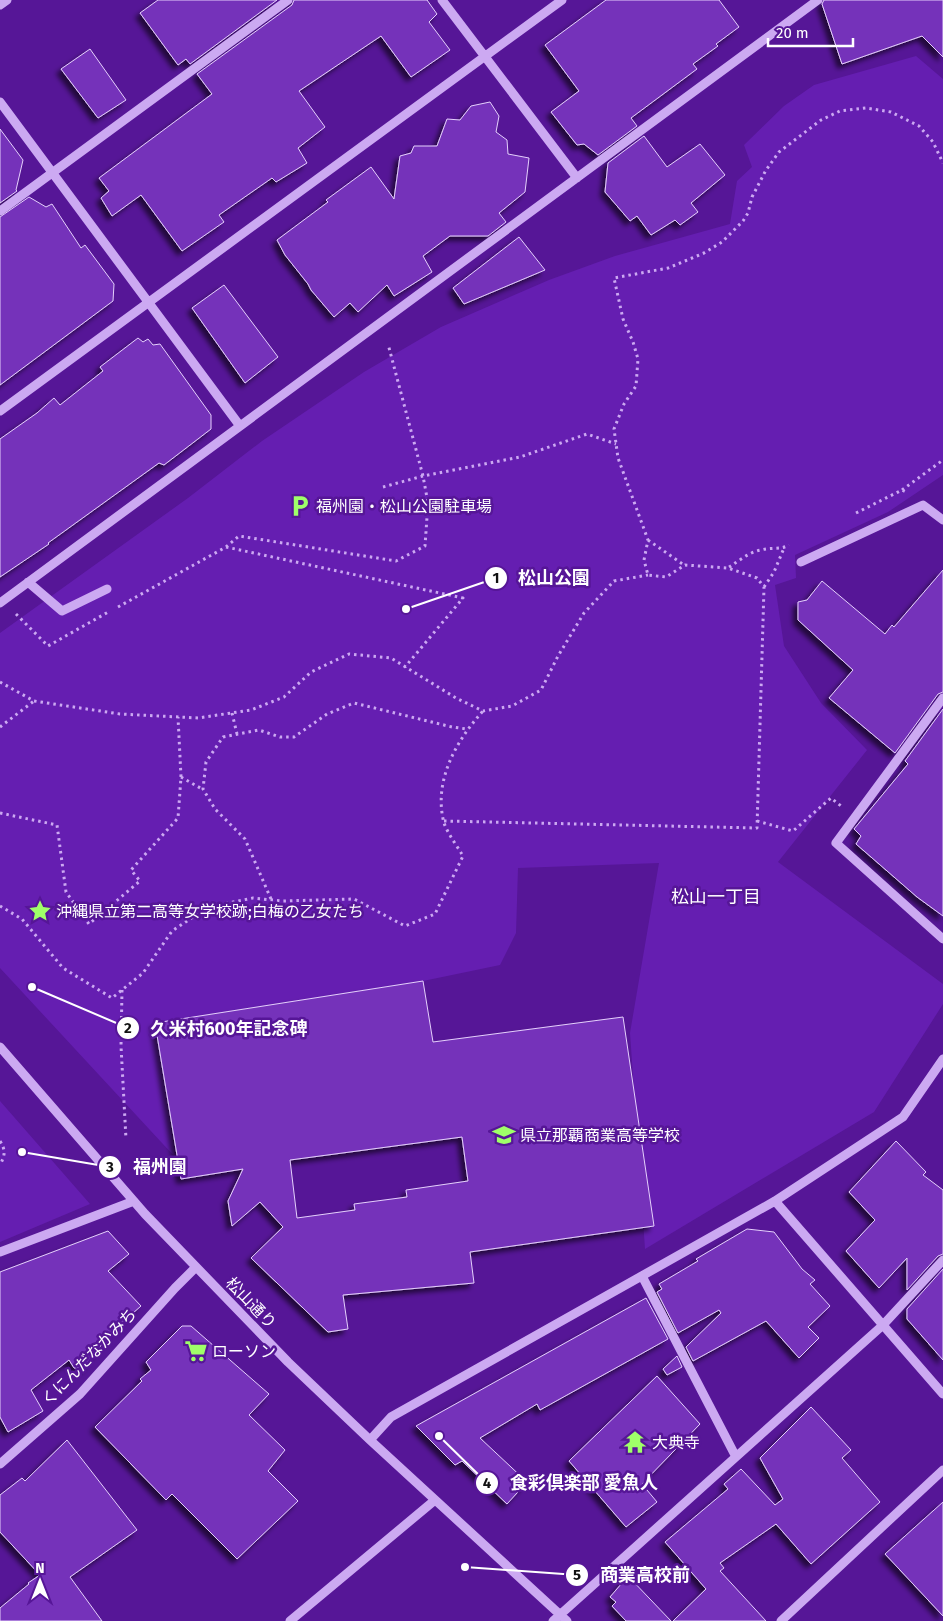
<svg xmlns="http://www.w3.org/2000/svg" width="943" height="1621" font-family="'Fira Sans','Noto Sans JP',sans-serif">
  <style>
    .green { fill: #651eb1 }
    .building { fill: #7431ba; stroke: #e5d0fc; fill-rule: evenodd; filter: url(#shadow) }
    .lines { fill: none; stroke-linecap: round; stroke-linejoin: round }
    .path { stroke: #cca9f2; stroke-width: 3; stroke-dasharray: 2.5 4; stroke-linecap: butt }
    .minor { stroke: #cca9f2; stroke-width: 9 }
    .labels { text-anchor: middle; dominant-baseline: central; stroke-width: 5; stroke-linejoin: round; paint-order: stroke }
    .poi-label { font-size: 16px; fill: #fff; stroke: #561697; text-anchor: start }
    .street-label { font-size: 16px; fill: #fff; stroke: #561697 }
    .neighbourhood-label { font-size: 18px; fill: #fff; stroke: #561697 }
    .leader { fill: none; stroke: #fff; stroke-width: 2 }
    .callout-dot { fill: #fff; stroke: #561697; stroke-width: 2 }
    .mark-label { font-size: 15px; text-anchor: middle; font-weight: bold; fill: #111 }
    .callout-label { font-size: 18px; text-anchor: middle; font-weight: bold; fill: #fff; stroke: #561697; stroke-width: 5; stroke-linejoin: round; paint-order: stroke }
  </style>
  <defs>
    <filter id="shadow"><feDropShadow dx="-4.5" dy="4.5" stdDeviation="2.5" flood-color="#0009"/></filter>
  </defs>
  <rect width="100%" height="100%" fill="#561697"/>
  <path class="green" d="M916 56 943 79V475L888 512 795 555 796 578 775 585 784 646 821 703 867 750 778 862 943 984V1004L874 1112 645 1249 630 1033 659 863 518 868 516 933 500 965 423 981 156 1023 175 1157 0 968V633L188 498 262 441 364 372 441 327 549 280 615 256 730 224 737 181 752 167 744 145 784 106 814 85Z
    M0 1101 90 1204 0 1242Z"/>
  <path class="building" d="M158 0H277L190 64 186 59 178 65 140 13Z
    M294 0H427L437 14 429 22 450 50 411 77 381 36 299 91 325 127 298 148 307 163 276 182 272 178 219 215 224 222 182 251 141 195 112 216 101 198 109 191 99 178 212 94 197 74 292 5Z
    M606 0H719L739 27 716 44 718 46 693 64 697 69 631 118 637 126 598 155 584 144 577 145 551 112 579 91 545 45Z
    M824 0H943V57L922 36 842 64 822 4Z
    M90 49 126 100 98 118 61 69Z
    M490 102 499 116 496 132 507 140 508 154 529 158 525 192 499 213 506 222 488 236H450L423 256 432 272 394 296 387 285 358 312 350 303 334 317 311 290 308 284 285 255 277 240 328 202 326 200 371 167 394 199 400 156 411 153 414 146H437L447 119 460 120 471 106Z
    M0 129 23 160 16 190 17 191 0 203Z
    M644 136 667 167 700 144 725 175 691 203 698 212 680 225 675 220 651 235 637 216 630 221 605 192 608 163Z
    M29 197 46 207 52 204 81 248 85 245 114 284 113 301 0 385V217Z
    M519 237 545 270 464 304 453 288Z
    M224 285 278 357 245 383 192 308Z
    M138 338 143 342 148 339 153 345 160 344 211 415V429L164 465 159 463 48 543 49 544 0 577V439L37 413 54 398 60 405 103 371 100 367Z
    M943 570V692L938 694 895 753 829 698 853 670 798 620V602L807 600 822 581 885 634 892 625 894 627Z
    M943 709V916L917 897 856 844 861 836 854 829 908 764 905 761Z
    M423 981 433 1042 623 1017 654 1226 470 1252 474 1283 343 1295 348 1329 328 1332 251 1258 283 1227 260 1202 232 1226 228 1201 243 1169 181 1179 155 1023ZM462 1137 468 1181 406 1190 407 1197 354 1204 355 1210 297 1218 290 1160Z
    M896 1141 926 1172 923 1175 943 1190V1254L938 1256 907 1290V1258L879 1288 846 1251 875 1220 849 1192Z
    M747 1229 774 1232 802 1269 815 1280 810 1284 830 1306 808 1327 819 1338 799 1358 766 1321 693 1361 686 1347 721 1313 719 1310 678 1333 657 1292 662 1289 659 1284 698 1261 696 1259Z
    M108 1231 129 1254 108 1271 141 1306 107 1336 86 1368H74L69 1360 31 1390 43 1411 8 1432 0 1417V1272Z
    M943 1269V1360L907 1319V1309Z
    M646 1298 668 1339 540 1410 537 1404 480 1438 527 1482 507 1504 462 1461 455 1465 416 1426Z
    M182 1326H191L269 1394 249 1415 285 1450 268 1471 298 1501 237 1559 172 1494 166 1500 95 1427 142 1381 140 1379 151 1370 146 1362Z
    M677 1356 682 1367 667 1375 663 1369Z
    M657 1376 700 1424 642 1484 657 1502 626 1527 569 1461Z
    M811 1407 851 1450 842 1458 880 1502 811 1564 776 1524 720 1563 724 1568 720 1571 766 1621H673L706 1589 665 1542 728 1489 724 1484 741 1469 775 1505 783 1499 760 1458Z
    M67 1440 137 1530 70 1577 102 1621H0V1608L29 1584 28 1583 40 1575 0 1532V1495L22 1478 25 1481Z
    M943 1502V1616L885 1554Z
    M628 1576 671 1621H626L612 1606 616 1602 610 1597Z"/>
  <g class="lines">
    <path class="path" d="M383 487 423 476 520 457 587 434 616 444
      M902 490 943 460
      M856 513 902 490 906 492
      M648 540 684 565
      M226 547 463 598 405 667
      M729 567C739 561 749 552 761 550 771 547 781 550 789 545
      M764 587 774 572 784 548
      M118 607 226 547 239 536 396 561 425 546 428 503 423 476 388 344
      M16 614 48 646 110 611
      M0 682 34 701 120 714 198 718 251 710 284 697 311 672 349 654 391 658 456 698 483 711 512 706 541 690 558 656 584 613 614 581 648 575
      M232 713 237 734
      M0 727 34 701
      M181 777 202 789
      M0 813 57 825 66 892 89 924 140 881 131 870 178 818 181 777 178 717
      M444 821 757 828 764 587 757 578 728 568 685 565 666 577 648 575 644 560 648 540 618 458 614 429 624 404 636 386 638 359 633 342 623 319 614 278 668 268 704 253 722 242 743 221 748 213 752 197 766 170 779 152 821 120 840 111 866 108 891 112 919 126 933 142 943 163
      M757 821 793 831 831 798 841 806
      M271 899 245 839 215 809 203 789 206 762 223 737 259 730 280 737H294L327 714 354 703 452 727 467 729
      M0 906 22 919 63 968 112 998 143 973 172 931 208 907 253 898 282 901 354 899 405 926 435 914 463 856C457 846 448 834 444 823 433 781 456 741 483 711
      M122 990 121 1046 126 1139
      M0 1141C6 1151 5 1155 0 1165"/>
    <path class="minor" d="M442 0 577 178
      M0 5 7 0
      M0 102 240 426
      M0 211 288 0
      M0 411 562 0
      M801 562 923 505 943 520
      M28 582 62 611 107 589
      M0 603 818 0
      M943 698 836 843 943 939
      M0 1047 145 1214 288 1362 370 1440 567 1621
      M775 1201 943 1394
      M0 1252 134 1201
      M642 1276 736 1457
      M370 1440 391 1417 775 1201 903 1117 943 1059
      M0 1464 80 1394 175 1288 196 1267
      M290 1621 435 1500
      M553 1621 883 1325 943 1260
      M781 1621 943 1470"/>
  </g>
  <defs>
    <symbol id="parking-bare" viewBox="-9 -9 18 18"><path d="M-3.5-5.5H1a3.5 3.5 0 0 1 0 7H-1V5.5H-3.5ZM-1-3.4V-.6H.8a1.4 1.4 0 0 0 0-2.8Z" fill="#9fff69" stroke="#561697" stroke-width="2.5" paint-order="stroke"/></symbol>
    <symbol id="sight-bare" viewBox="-9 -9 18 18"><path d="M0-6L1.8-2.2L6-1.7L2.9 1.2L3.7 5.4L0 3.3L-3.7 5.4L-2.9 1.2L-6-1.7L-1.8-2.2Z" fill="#9fff69" stroke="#561697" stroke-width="2.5" paint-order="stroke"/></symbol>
    <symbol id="school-bare" viewBox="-9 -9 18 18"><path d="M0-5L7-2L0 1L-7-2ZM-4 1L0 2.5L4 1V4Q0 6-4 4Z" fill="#9fff69" stroke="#561697" stroke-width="2.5" paint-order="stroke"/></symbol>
    <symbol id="supermarket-bare" viewBox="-9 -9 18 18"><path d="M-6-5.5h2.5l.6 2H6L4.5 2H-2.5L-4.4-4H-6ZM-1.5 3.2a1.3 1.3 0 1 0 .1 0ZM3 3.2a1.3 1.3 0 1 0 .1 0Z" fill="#9fff69" stroke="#561697" stroke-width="2.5" paint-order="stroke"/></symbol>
    <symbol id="temple-bare" viewBox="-9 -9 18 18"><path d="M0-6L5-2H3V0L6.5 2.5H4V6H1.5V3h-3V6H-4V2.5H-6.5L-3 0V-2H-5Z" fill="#9fff69" stroke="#561697" stroke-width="2.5" paint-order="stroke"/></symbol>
  </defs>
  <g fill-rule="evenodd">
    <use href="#parking-bare" x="284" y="490" width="32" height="32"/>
    <use href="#sight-bare" x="24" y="895" width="32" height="32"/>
    <use href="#school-bare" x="488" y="1119" width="32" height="32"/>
    <use href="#supermarket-bare" x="180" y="1335" width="32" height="32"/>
    <use href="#temple-bare" x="619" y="1426" width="32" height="32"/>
  </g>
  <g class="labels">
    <g class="poi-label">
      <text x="316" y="506">福州園・松山公園駐車場</text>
      <text x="56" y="911">沖縄県立第二高等女学校跡;白梅の乙女たち</text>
      <text x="520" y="1135">県立那覇商業高等学校</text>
      <text x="212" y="1351">ローソン</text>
      <text x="652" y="1442">大典寺</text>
    </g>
    <g class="street-label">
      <text transform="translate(251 1303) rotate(46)">松山通り</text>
      <text transform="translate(89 1357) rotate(-46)">くにんだなかみち</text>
    </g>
    <g class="neighbourhood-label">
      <text x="716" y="897">松山一丁目</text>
    </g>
  </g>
  <path class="leader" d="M406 609L496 578M32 987L128 1028M22 1152L110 1167M439 1436L487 1483M465 1567L577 1575"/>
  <g class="callout-dot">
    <circle cx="406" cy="609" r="5"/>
    <circle cx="32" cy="987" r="5"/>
    <circle cx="22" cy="1152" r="5"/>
    <circle cx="439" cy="1436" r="5"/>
    <circle cx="465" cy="1567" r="5"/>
    <circle cx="496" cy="578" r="12"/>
    <circle cx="128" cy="1028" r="12"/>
    <circle cx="110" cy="1167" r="12"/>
    <circle cx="487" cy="1483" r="12"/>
    <circle cx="577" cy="1575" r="12"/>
  </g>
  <g class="mark-label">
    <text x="496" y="583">1</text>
    <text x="128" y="1033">2</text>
    <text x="110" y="1172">3</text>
    <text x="487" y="1488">4</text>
    <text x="577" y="1580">5</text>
  </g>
  <g class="callout-label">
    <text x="554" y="584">松山公園</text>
    <text x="229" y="1035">久米村600年記念碑</text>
    <text x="160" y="1173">福州園</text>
    <text x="584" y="1489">食彩倶楽部 愛魚人</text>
    <text x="645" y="1581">商業高校前</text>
  </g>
  <g transform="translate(40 1581)" stroke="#561697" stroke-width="4" paint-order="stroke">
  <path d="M0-4L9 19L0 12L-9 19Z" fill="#ffffff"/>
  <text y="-8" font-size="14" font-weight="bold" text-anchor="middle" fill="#ffffff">N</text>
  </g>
  <path d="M768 38v8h85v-8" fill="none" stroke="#ffffff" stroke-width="2.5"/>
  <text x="776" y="38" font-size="15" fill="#ffffff" stroke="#561697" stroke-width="4" paint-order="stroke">20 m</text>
</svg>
